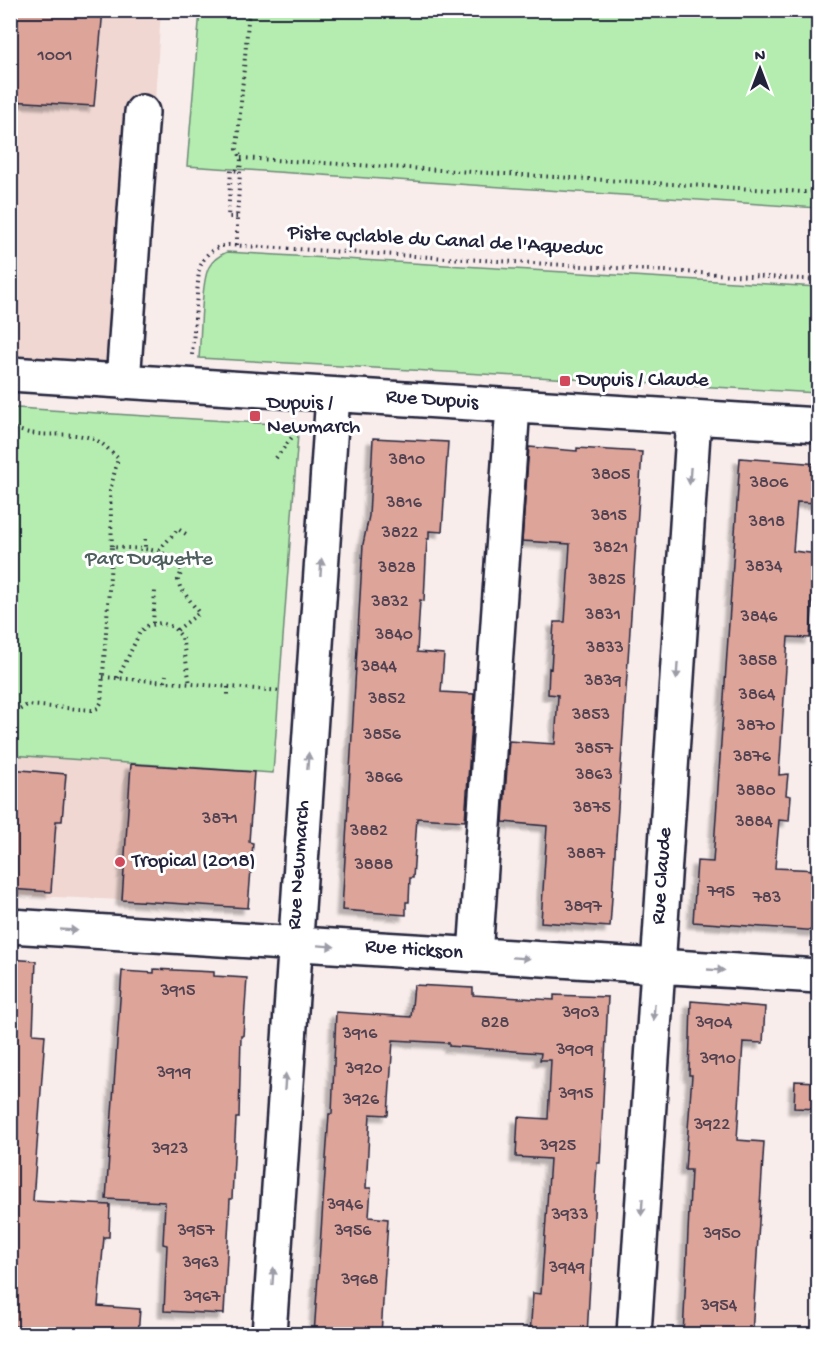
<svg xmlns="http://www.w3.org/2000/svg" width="829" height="1345" font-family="'Gochi Hand',sans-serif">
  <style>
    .built { fill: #f0d7d2 }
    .green { fill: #b5edb0; stroke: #6c8876; stroke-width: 1.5 }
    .building { fill: #dda499; stroke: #22223b; stroke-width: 1.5; filter: url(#shadow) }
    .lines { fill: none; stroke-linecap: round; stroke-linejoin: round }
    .minor-casing { stroke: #22223b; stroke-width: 38 }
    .path { stroke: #22223b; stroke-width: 4; stroke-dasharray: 1.5 4.5; stroke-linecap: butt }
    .minor { stroke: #fff; stroke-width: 33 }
    .oneway { fill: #9c9ca7 }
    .poi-dot { fill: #d1495b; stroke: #fff; stroke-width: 2 }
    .labels { text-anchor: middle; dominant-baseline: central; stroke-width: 6; stroke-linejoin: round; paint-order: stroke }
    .number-label { font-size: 18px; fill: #514252 }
    .street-label { font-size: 21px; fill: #22223b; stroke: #fff }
    .poi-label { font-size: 21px; fill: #22223b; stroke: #fff; text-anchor: start }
    .park-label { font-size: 21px; fill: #4e5f5e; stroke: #fff }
  </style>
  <defs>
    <filter id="shadow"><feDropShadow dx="-5.5" dy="5.5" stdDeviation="1.5" flood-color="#0004"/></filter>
  </defs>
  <rect width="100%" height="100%" fill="#f8edeb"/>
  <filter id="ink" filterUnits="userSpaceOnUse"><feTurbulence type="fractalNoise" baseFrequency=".0167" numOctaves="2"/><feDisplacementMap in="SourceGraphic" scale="12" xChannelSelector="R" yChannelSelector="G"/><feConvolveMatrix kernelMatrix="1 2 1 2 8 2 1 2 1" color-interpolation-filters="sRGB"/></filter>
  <g filter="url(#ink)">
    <path class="built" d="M10 11H161L137 368 11 370Z
      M11 755 131 764 122 900 11 895Z"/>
    <path class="green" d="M200 11H818V208L187 166Z
      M227 252 818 287V393L199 358C201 339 201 281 209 267 213 260 220 255 227 252Z
      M17 408 291 425 296 428 298 434 273 773 11 755 10 409Z"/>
    <path class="building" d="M10 10H103L94 106 10 101Z
      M373 438 448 442 442 532 429 531V539H427L424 601 420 600 417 652 444 654 441 692 474 694 465 821 417 818 413 878H410L409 902H406V915L342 910 363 544 369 516Z
      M529 447 577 451V448L642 452 610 927 541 922 547 826 503 822 509 741 555 744 558 695 548 694 549 668 551 669 554 622H565L570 544 522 541Z
      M740 458 819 464V503L797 502 793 551 818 554 815 595H813L810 638 788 637 779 775 788 774 786 795 791 796 790 808 789 821 779 820 775 868 819 870V931L693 922 697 861 713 862Z
      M131 764 254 772 249 842 253 843 248 908 122 900Z
      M10 769 66 774 62 821H56L51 892 10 889Z
      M10 959 36 961 33 1034 45 1035 33 1201 110 1205 109 1237H104L98 1306 140 1309 138 1335H100V1331L10 1326Z
      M154 969 214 972V976L247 978 243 1036H241L239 1118H236L232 1199H230L224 1314 164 1311 167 1245 163 1244 165 1202 106 1199 122 971 154 973Z
      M414 985 473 988V995L554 1000V995L608 997 600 1163H597L587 1335H530L533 1293 541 1294 550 1159 516 1157 518 1117 548 1119 551 1060H540L541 1053 449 1046V1043L393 1040 388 1115 370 1114 366 1188H371L369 1217 388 1219 381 1335H314L329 1114H332L336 1012 411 1017Z
      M691 1001 765 1007 763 1043 743 1042 737 1140 764 1142 752 1335H683L691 1170H685L692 1075H689Z
      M795 1081 819 1082V1109L794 1108Z"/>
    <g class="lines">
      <defs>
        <path id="minor" d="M10 374 818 425
          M123 382 142 112
          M10 926 818 976
          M475 955 513 406
          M269 1334 333 395
          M634 1334 694 418"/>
      </defs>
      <use href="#minor" class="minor-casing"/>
      <path class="path" d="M241 158 804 192 818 191
        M237 217H228L231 170 240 171
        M237 245V217L241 158 237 149 249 10
        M192 355 199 270C204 255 212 247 228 245L818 280
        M10 426C38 442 69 428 96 440 104 444 111 452 118 458L110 491 112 547C137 550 168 544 182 571L178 580 180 587 199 613 177 630
        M276 458 299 428
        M145 539V549
        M159 550 178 529 186 534
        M153 623 155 591
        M103 677 282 691
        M118 678 140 632 146 626 161 623 173 627 182 637 190 684
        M165 682 166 675
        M228 687V698
        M10 716 27 705 92 710 98 708 101 703 112 547"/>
      <use href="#minor" class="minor"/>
    </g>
    <defs><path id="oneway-solid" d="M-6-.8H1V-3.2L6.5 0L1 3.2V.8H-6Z" transform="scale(1.5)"/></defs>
    <g class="oneway">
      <use href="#oneway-solid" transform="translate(690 476) rotate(94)"/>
      <use href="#oneway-solid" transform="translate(321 567) rotate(-86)"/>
      <use href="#oneway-solid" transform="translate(677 671) rotate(94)"/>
      <use href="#oneway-solid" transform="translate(308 761) rotate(-86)"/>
      <use href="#oneway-solid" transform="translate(69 930) rotate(4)"/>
      <use href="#oneway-solid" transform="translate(326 946) rotate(4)"/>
      <use href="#oneway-solid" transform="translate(521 958) rotate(4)"/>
      <use href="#oneway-solid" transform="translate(716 970) rotate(3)"/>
      <use href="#oneway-solid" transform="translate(654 1012) rotate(94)"/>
      <use href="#oneway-solid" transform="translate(285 1082) rotate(-86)"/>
      <use href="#oneway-solid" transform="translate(642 1207) rotate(94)"/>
      <use href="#oneway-solid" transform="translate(273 1276) rotate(-86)"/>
    </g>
  </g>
  <g class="poi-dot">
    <rect x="559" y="375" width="12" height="12" rx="3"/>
    <rect x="249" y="410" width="12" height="12" rx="3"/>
    <circle cx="120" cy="862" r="6"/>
  </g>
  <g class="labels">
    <g class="number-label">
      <text x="55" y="56">1001</text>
      <text x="407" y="460">3810</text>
      <text x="611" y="475">3805</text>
      <text x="769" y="483">3806</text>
      <text x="404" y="503">3816</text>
      <text x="609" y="516">3815</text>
      <text x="767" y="522">3818</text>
      <text x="400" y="533">3822</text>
      <text x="611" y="548">3821</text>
      <text x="764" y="567">3834</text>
      <text x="397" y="568">3828</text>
      <text x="607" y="580">3825</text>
      <text x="390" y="602">3832</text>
      <text x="603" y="615">3831</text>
      <text x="759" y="617">3846</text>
      <text x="394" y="635">3840</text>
      <text x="605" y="648">3833</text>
      <text x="758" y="661">3858</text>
      <text x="379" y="667">3844</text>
      <text x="603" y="681">3839</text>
      <text x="757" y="695">3864</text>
      <text x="387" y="699">3852</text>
      <text x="591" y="715">3853</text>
      <text x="756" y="726">3870</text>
      <text x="382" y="735">3856</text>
      <text x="594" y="749">3857</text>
      <text x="752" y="757">3876</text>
      <text x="594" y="775">3863</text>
      <text x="384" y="778">3866</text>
      <text x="756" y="791">3880</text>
      <text x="592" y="808">3875</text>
      <text x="220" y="819">3871</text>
      <text x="754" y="822">3884</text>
      <text x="369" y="831">3882</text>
      <text x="586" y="854">3887</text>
      <text x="374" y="865">3888</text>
      <text x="721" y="892">795</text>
      <text x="767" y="898">783</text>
      <text x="583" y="907">3897</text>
      <text x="178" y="991">3915</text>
      <text x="581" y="1013">3903</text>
      <text x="495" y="1023">828</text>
      <text x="714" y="1023">3904</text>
      <text x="360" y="1034">3916</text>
      <text x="575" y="1050">3909</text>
      <text x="718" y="1059">3910</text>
      <text x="364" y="1069">3920</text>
      <text x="174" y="1073">3919</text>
      <text x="576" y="1094">3915</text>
      <text x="361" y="1100">3926</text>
      <text x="712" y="1125">3922</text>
      <text x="558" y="1146">3925</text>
      <text x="170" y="1149">3923</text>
      <text x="345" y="1205">3946</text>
      <text x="570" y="1215">3933</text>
      <text x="196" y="1231">3957</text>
      <text x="353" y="1231">3956</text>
      <text x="722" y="1234">3950</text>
      <text x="201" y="1263">3963</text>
      <text x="567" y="1268">3949</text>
      <text x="360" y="1280">3968</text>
      <text x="202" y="1297">3967</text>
      <text x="719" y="1306">3954</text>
    </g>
    <g class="street-label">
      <text transform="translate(445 242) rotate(3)">Piste cyclable du Canal de l'Aqueduc</text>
      <text transform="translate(432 401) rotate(4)">Rue Dupuis</text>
      <text transform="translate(300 865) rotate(-86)">Rue Newmarch</text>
      <text transform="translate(663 876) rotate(-86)">Rue Claude</text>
      <text transform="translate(414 951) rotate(4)">Rue Hickson</text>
    </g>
    <g class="poi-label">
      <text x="577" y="381">Dupuis / Claude</text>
      <text x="267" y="404">Dupuis /<tspan x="267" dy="24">Newmarch</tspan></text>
      <text x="132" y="862">Tropical (2018)</text>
    </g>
    <g class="park-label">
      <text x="149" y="560">Parc Duquette</text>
    </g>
  </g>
  <rect width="829" height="1345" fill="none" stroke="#fff" stroke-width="36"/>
  <rect x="18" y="18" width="793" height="1309" fill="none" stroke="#22223b" stroke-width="2" filter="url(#ink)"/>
  <g transform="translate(760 69)" stroke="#ffffff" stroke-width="4.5" paint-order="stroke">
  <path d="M0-4.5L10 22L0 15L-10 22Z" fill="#22223b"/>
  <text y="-9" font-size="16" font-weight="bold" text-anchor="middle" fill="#22223b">N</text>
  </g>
</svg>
